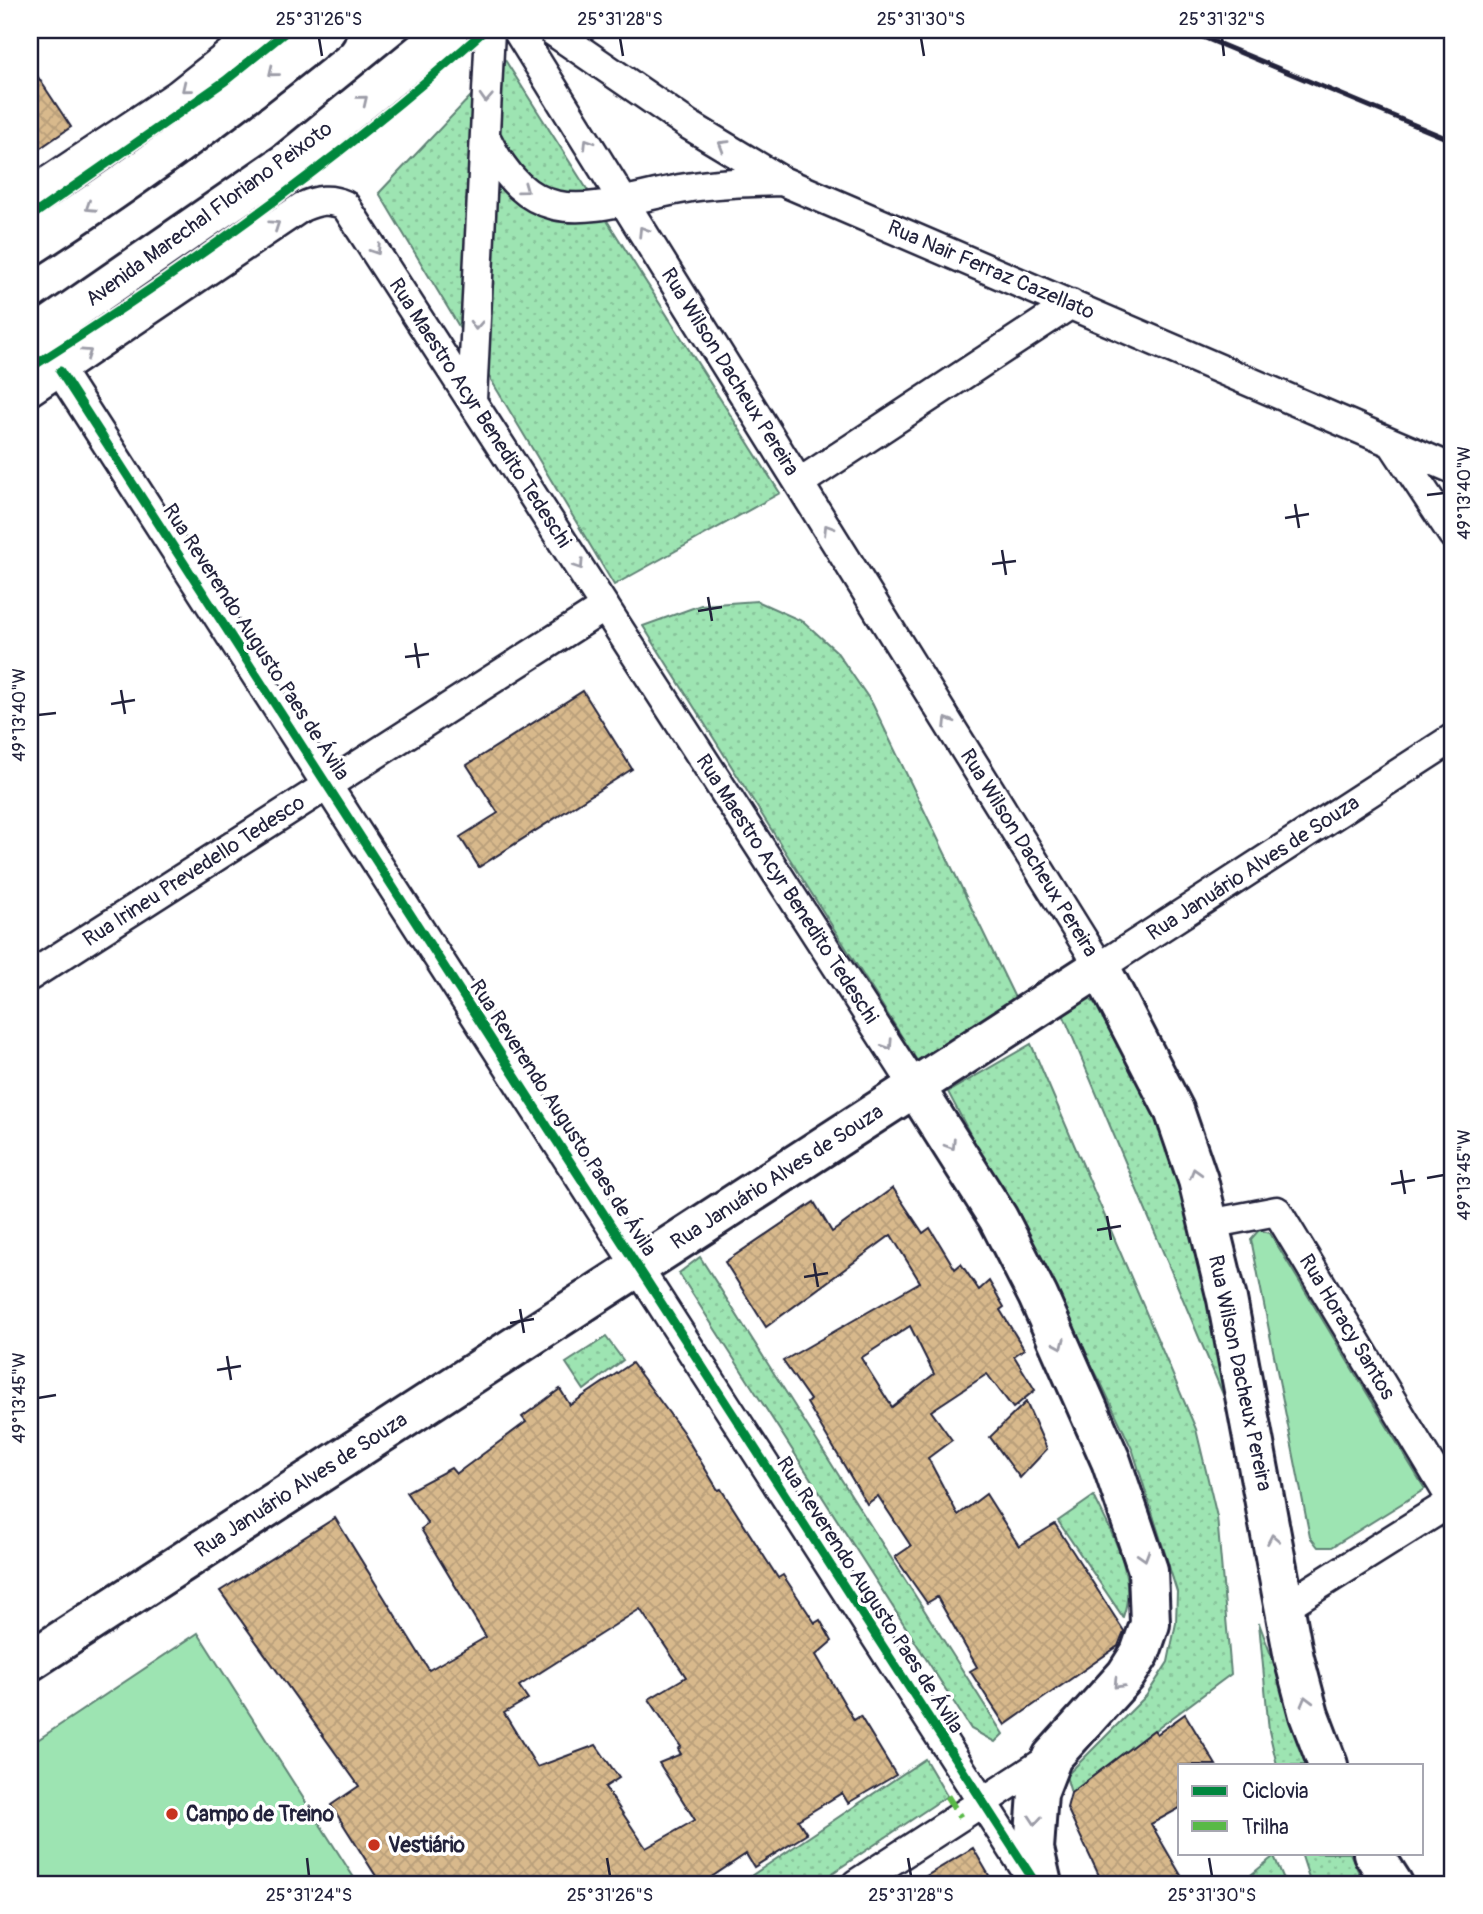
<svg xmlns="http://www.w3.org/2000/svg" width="1483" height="1914" font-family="Pangolin,sans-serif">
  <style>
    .grass { fill: url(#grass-dots); stroke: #608376; stroke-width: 2 }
    .park { fill: #9de4b2; stroke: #608376; stroke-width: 2 }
    .building { fill: url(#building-cross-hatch); stroke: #22223b; stroke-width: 2; fill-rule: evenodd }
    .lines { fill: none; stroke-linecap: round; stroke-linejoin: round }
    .street-casing { stroke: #22223b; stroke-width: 33 }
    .secondary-casing { stroke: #22223b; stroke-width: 44 }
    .primary-casing { stroke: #22223b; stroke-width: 44 }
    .street { stroke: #fff; stroke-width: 28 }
    .secondary { stroke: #fff; stroke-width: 38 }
    .primary { stroke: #fff; stroke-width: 38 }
    .rail { stroke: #22223b; stroke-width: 5 }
    .quiet { stroke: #58b947; stroke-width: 7; stroke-dasharray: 14 7; stroke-linecap: butt }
    .cycleway-casing { stroke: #fff; stroke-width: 13 }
    .cycleway { stroke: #00873e; stroke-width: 9 }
    .oneway { stroke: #9c9ca7 }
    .ticks { fill: none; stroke: #22223b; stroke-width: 2.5 }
    .poi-dot { fill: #c8321e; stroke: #fff; stroke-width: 2.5 }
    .labels { text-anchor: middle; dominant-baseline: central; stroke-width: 7; stroke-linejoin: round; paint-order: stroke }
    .street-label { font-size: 21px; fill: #22223b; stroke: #fff }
    .poi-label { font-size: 21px; font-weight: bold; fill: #22223b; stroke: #fff; text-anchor: start }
    .neatline { fill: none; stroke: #22223b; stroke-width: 2.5 }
    .ticks-label { font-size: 18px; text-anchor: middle; fill: #22223b }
  </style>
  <defs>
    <pattern id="grass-dots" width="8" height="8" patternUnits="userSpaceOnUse" patternTransform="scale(1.75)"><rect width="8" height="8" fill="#9de4b2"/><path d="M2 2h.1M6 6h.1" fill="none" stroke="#87c39a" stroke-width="1.8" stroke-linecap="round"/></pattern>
    <pattern id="building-cross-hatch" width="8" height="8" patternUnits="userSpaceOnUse" patternTransform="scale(1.75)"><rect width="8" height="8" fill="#d8b98c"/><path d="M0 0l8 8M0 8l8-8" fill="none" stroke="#b99f7a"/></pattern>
  </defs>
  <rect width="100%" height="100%" fill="#fff"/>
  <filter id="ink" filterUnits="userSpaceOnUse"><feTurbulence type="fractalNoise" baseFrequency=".0143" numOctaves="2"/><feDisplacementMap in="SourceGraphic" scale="14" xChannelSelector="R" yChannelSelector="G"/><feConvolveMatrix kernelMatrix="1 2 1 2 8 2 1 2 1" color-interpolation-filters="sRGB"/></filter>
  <g filter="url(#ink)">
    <path class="grass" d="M505 60 780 493 614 585 379 193Z
      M757 601 804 622 836 651 872 703 1017 1002 921 1067 643 626 701 605Z
      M1085 995 1106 1013 1124 1037 1168 1145 1246 1449 1060 1007Z
      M1031 1044 1196 1429 1217 1517 1231 1674 1071 1793 1066 1776 1146 1696 1168 1662 1176 1623 1177 1592 1133 1451 1101 1383 948 1092Z
      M700 1257 1003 1734 995 1742 971 1729 679 1273Z
      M606 1337 623 1360 584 1390 566 1363Z
      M1094 1496C1111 1532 1138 1576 1123 1617L1058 1521Z
      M1259 1623 1312 1765H1277L1269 1731Z
      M925 1759 947 1796 816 1884H739Z
      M1301 1853H1350L1364 1884H1311Z
      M1274 1856 1286 1884H1253L1251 1875Z"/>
    <path class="park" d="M1259 1230 1270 1233 1425 1489 1332 1547H1318L1310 1537 1251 1239Z
      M198 1633 358 1884H30V1745Z"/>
    <path class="building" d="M30 65 71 127 30 155Z
      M583 691 632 769 479 867 460 837 498 813 467 765Z
      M893 1188 923 1233 930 1228 955 1269 961 1264 979 1290 989 1281 1004 1307 1000 1310 1024 1349 1014 1356 1035 1390 1013 1408 987 1374 931 1411 952 1440 928 1458 958 1515 986 1494 1019 1546 1055 1524 1124 1631 1118 1646 1005 1725 970 1671 977 1667 937 1597 927 1603 895 1557 911 1546 878 1496 867 1504 807 1403 810 1400 783 1361 920 1282 891 1235 766 1327 725 1262 814 1202 832 1232ZM910 1326 934 1374 892 1407 861 1358Z
      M632 1363 683 1432 718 1490 721 1489 778 1578 783 1575 815 1623 820 1620 832 1641 816 1655 854 1720 860 1716 896 1775 848 1803 842 1793 798 1820 807 1834 754 1867 746 1854 701 1884H381L331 1805 359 1786 220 1591 335 1518 429 1670 486 1637 421 1529 428 1524 406 1492 451 1468 456 1474 526 1422 522 1417 560 1389 570 1405ZM640 1609 686 1677 649 1699 681 1747 678 1749 681 1754 659 1763 695 1820 646 1848 605 1787 619 1778 596 1745 537 1767 504 1713 528 1699 519 1686Z
      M1026 1402 1047 1449 1020 1478 990 1437Z
      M1185 1714 1216 1765H1180V1808L1151 1824 1186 1884H1103L1067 1808 1071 1793 1154 1730 1157 1734Z
      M973 1848 994 1884H913Z"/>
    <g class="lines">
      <defs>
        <path id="street" d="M517 30 1100 967 1453 738
          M551 30 689 125 782 181 1453 469
          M486 138C534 237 592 206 680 189 713 183 748 182 782 181
          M30 193 177 95 259 30
          M60 371 1035 1884
          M30 391 302 207C318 200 329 198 345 205L915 1087
          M472 400 490 30
          M1392 443 1453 535
          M799 483 1071 304
          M30 976 605 607
          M1209 1224 1277 1211 1453 1502
          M1286 1606 1453 1501
          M856 1884 1052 1757"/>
        <path id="secondary" d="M915 1087 998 1218 1038 1296 1111 1461 1148 1570 1150 1624 1140 1653 1126 1675 1052 1757 1038 1793 1034 1849 1042 1884
          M30 1661 1100 967 1174 1110 1198 1180 1227 1299 1294 1658 1309 1715 1328 1765
          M1373 1853 1393 1884"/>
        <path id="primary" d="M30 246C133 180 231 107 326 30
          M30 340 286 163 449 30"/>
      </defs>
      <use href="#street" class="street-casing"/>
      <use href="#secondary" class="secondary-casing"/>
      <use href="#primary" class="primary-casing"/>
      <use href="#street" class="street"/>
      <use href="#secondary" class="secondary"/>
      <use href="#primary" class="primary"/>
      <path class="rail" d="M1186 30 1453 141"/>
      <path class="quiet" d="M947 1796 960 1817"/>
      <defs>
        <path id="cycleway" d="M30 217 225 81 288 30
          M30 368C190 267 344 156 485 30
          M60 371 1036 1884"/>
      </defs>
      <use href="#cycleway" class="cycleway-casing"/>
      <use href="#cycleway" class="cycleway"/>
    </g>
    <defs><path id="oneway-chevron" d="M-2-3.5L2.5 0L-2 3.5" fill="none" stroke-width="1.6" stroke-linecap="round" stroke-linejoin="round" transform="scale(1.75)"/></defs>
    <g class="oneway">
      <use href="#oneway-chevron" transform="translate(273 72) rotate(141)"/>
      <use href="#oneway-chevron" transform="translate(186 88) rotate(141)"/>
      <use href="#oneway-chevron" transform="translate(486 98) rotate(93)"/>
      <use href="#oneway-chevron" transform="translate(363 100) rotate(-39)"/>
      <use href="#oneway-chevron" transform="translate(588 143) rotate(-122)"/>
      <use href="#oneway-chevron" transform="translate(723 145) rotate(-149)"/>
      <use href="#oneway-chevron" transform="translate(524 189) rotate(36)"/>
      <use href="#oneway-chevron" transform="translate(90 207) rotate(147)"/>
      <use href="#oneway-chevron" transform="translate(275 225) rotate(-34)"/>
      <use href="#oneway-chevron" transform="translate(643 231) rotate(-122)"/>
      <use href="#oneway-chevron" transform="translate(376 250) rotate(57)"/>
      <use href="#oneway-chevron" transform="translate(476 325) rotate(93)"/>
      <use href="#oneway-chevron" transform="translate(87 353) rotate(-34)"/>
      <use href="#oneway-chevron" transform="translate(828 529) rotate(-122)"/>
      <use href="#oneway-chevron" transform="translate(579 565) rotate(57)"/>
      <use href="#oneway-chevron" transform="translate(948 722) rotate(-122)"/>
      <use href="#oneway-chevron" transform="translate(888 1045) rotate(57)"/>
      <use href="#oneway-chevron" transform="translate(951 1145) rotate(58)"/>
      <use href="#oneway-chevron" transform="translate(1195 1173) rotate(-106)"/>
      <use href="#oneway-chevron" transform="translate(1060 1344) rotate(66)"/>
      <use href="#oneway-chevron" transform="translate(1273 1539) rotate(-101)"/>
      <use href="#oneway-chevron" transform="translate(1144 1556) rotate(73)"/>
      <use href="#oneway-chevron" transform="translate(1118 1684) rotate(133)"/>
      <use href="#oneway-chevron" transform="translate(1306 1701) rotate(-105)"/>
      <use href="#oneway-chevron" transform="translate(1035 1820) rotate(95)"/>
    </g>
  </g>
  <path class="ticks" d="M319 38 322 56M620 38 623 56M921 38 924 56M1222 38 1224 56M1427 495 1444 493M1295 504 1299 528M1285 518 1309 514M1002 550 1006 575M992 564 1016 561M708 597 712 621M698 611 722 607M415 643 419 668M405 657 429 654M121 690 125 714M111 704 135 700M38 715 56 713M1401 1170 1405 1194M1427 1178 1444 1175M1391 1184 1415 1180M1107 1216 1111 1240M1097 1230 1121 1226M814 1263 818 1287M804 1277 828 1273M520 1309 524 1333M510 1323 534 1319M227 1356 231 1380M217 1370 241 1366M38 1398 56 1395M307 1858 309 1876M607 1858 610 1876M908 1858 911 1876M1209 1858 1212 1876"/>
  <g class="poi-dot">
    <circle cx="172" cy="1814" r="7"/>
    <circle cx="374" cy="1845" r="7"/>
  </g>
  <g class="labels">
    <g class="street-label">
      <text transform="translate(209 214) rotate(-36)">Avenida Marechal Floriano Peixoto</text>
      <text transform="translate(991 270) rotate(23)">Rua Nair Ferraz Cazellato</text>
      <text transform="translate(730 372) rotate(58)">Rua Wilson Dacheux Pereira</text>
      <text transform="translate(480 413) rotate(57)">Rua Maestro Acyr Benedito Tedeschi</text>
      <text transform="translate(256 642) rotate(57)">Rua Reverendo Augusto Paes de Ávila</text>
      <text transform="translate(1029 853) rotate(58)">Rua Wilson Dacheux Pereira</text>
      <text transform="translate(1253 868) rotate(-33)">Rua Januário Alves de Souza</text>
      <text transform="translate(194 871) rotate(-33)">Rua Irineu Prevedello Tedesco</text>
      <text transform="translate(787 889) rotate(57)">Rua Maestro Acyr Benedito Tedeschi</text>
      <text transform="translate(563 1118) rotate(57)">Rua Reverendo Augusto Paes de Ávila</text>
      <text transform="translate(777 1177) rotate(-33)">Rua Januário Alves de Souza</text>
      <text transform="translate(1347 1327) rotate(59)">Rua Horacy Santos</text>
      <text transform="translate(1240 1373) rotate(78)">Rua Wilson Dacheux Pereira</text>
      <text transform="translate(301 1485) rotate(-33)">Rua Januário Alves de Souza</text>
      <text transform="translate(870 1595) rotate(57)">Rua Reverendo Augusto Paes de Ávila</text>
    </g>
    <g class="poi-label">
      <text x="186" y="1814">Campo de Treino</text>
      <text x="388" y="1845">Vestiário</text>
    </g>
  </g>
  <rect width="1483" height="1914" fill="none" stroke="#fff" stroke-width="77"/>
  <rect x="1178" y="1764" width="245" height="91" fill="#ffffff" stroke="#a7a7b1" stroke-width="2"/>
  <rect x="1192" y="1786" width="35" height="10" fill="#00873e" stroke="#a7a7b1" stroke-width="2"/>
  <text x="1242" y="1798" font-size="21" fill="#22223b">Ciclovia</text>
  <rect x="1192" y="1821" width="35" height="10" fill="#58b947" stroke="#a7a7b1" stroke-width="2"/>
  <text x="1242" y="1834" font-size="21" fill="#22223b">Trilha</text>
  <rect x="38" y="38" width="1406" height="1838" class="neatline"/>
  <g class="ticks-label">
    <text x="319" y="25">25°31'26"S</text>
    <text x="620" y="25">25°31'28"S</text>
    <text x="921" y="25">25°31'30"S</text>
    <text x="1222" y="25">25°31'32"S</text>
    <text transform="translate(1464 493) rotate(-90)" y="6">49°13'40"W</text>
    <text transform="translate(19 715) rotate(-90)" y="6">49°13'40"W</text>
    <text transform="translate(1464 1175) rotate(-90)" y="6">49°13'45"W</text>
    <text transform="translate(19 1398) rotate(-90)" y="6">49°13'45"W</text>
    <text x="309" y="1901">25°31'24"S</text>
    <text x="610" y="1901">25°31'26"S</text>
    <text x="911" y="1901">25°31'28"S</text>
    <text x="1212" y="1901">25°31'30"S</text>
  </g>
</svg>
